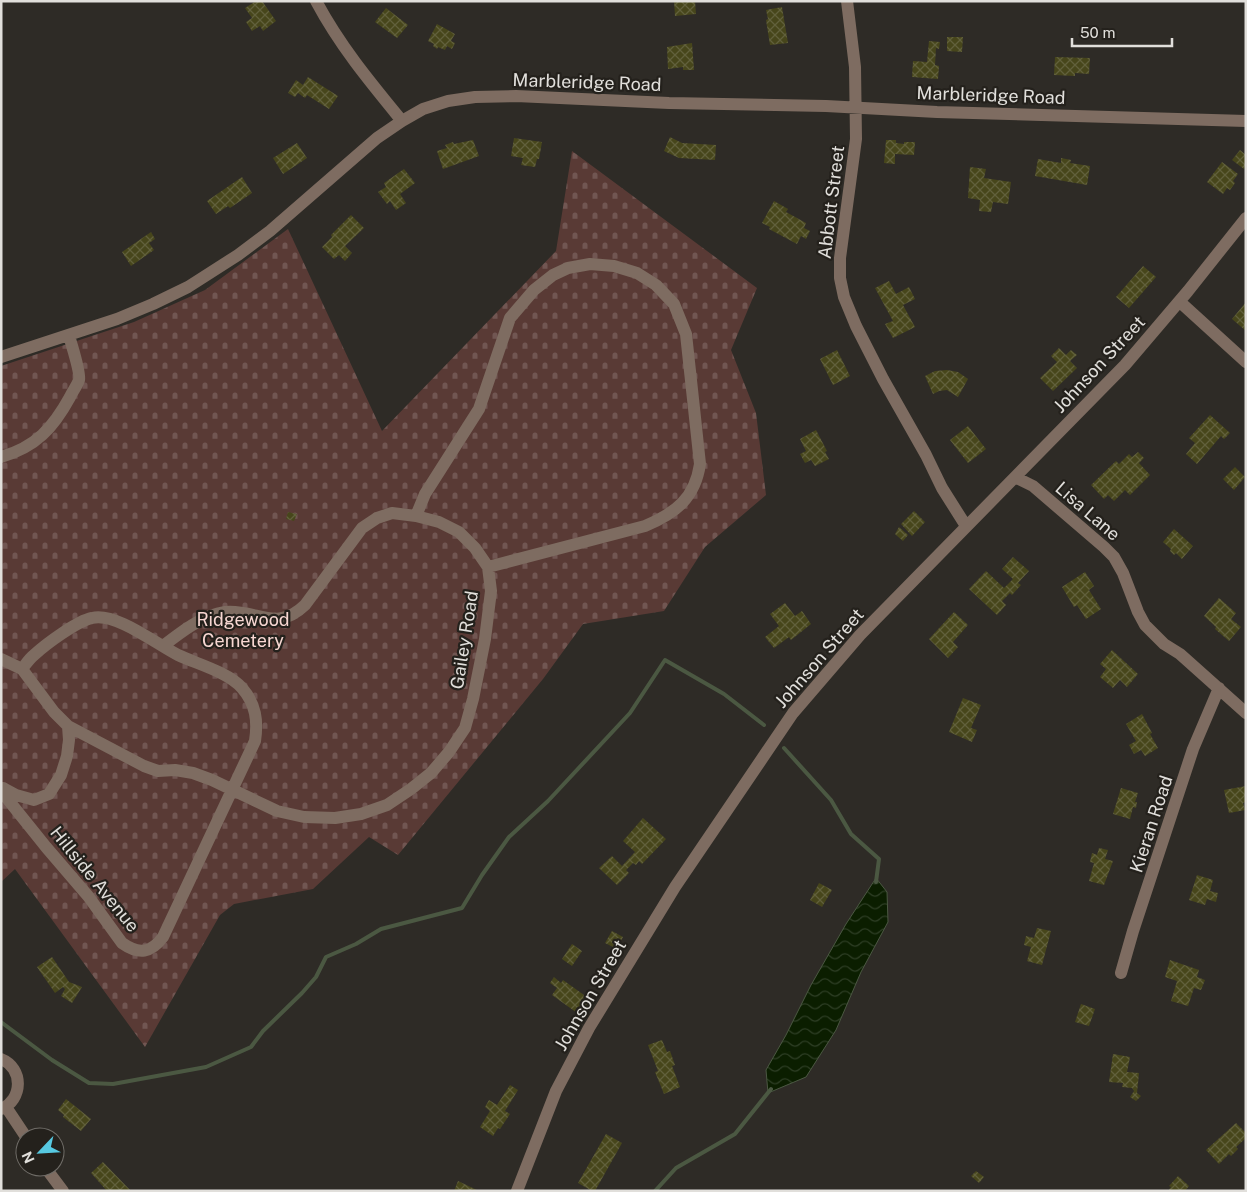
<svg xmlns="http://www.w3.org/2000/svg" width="1247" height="1192" font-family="'Public Sans',sans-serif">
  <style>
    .cemetery { fill: url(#cemetery-stones) }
    .water { fill: url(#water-waves); stroke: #4b5842 }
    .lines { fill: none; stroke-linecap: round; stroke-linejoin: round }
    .stream { stroke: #4b5842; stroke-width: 4 }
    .building { fill: url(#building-cross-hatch) }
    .minor { stroke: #7e6c61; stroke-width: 12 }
    .labels { text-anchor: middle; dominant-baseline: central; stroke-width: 4.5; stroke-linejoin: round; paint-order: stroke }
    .street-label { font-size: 18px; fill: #e1dfdb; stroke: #24211c }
    .park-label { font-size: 18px; fill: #f7d7d2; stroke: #24211c }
  </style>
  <defs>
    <pattern id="cemetery-stones" width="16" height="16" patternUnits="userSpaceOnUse" patternTransform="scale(1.25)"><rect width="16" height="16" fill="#593a35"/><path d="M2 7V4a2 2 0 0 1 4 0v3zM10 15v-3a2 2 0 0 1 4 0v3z" fill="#715652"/></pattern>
    <pattern id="water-waves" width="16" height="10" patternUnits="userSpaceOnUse" patternTransform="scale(1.25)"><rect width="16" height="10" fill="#0b1e00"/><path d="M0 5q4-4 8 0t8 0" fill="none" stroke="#2e3e25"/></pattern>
    <pattern id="building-cross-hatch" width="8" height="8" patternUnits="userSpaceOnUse" patternTransform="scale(1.25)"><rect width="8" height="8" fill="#47461b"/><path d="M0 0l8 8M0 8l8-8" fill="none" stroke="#61603c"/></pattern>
  </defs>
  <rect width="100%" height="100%" fill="#2e2b26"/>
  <path class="cemetery" d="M572 151 757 288 731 350 756 413 766 495 705 547 664 611 583 624 543 679 398 855 369 837 313 889 234 904 220 915 145 1047 15 869 1 882V366L134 322 205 290 288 229 382 431 556 251Z"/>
  <path class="water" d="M876 878 887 892 888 922 861 972 836 1030 806 1077 768 1093 766 1070 786 1035 811 985 846 924Z"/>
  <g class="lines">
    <path class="stream" d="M784 748 831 800 851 834 879 859 876 882
      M1 1022 52 1060 89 1083 113 1084 206 1067 251 1047 263 1031 302 993 316 977 326 957 356 944 381 929 462 908 482 875 509 837 548 801 630 713 665 660 724 694 764 725
      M655 1191 676 1168 735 1134 771 1089"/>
  </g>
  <path class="building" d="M256 1H262L276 21 263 31 260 26 252 31 246 22 252 18 245 8Z
    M674 1H695L696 14 675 16Z
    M782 7 788 43 770 45 766 20 768 19 766 10Z
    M386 8 408 25 397 38 375 22Z
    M437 24 455 34 451 41 455 43 452 49 447 46 445 50 438 47 437 49 433 46 434 44 428 41Z
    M947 37H963L962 52 947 51Z
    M929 41 940 42 939 49 936 48 935 65 939 66 938 79 912 77 913 61 927 62Z
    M692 43 694 70H683V67L668 69 667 47Z
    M1055 57 1090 58 1089 74 1075 73V76L1054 75Z
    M308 77 338 96 329 109 307 95 305 98 298 93 295 97 288 93 296 80 303 85Z
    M670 137 682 143 716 145 715 160 679 158 664 151Z
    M514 138 542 142 539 159H537L535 167 521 165 523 158 511 156Z
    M473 140 479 156 443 169 437 151 447 148 445 145 453 142 454 144Z
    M886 140H896V143L904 144V142H915L914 155 895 154V164L884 163Z
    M297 143 307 158 283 174 273 158Z
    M1240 150 1246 155V166L1244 169 1232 160Z
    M1061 158 1071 160 1070 163 1090 166 1087 185 1035 176 1038 159 1061 163Z
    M1222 162 1238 174 1233 181 1235 183 1230 190 1227 188 1223 194 1207 182Z
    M970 167 986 169 984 178 1011 182 1008 204 993 202 991 212 979 211 980 200 968 198Z
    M404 169 415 183 400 194 406 203 396 210 390 201 387 204 378 192 386 187 384 183Z
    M242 177 252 193 230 208 228 206 216 214 207 201Z
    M774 201 788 209 786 212 806 223 804 228 810 231 806 239 801 236 797 244 769 229 770 227 762 223Z
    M351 215 364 228 345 246 352 253 345 261 339 255 334 259 322 247 332 237 331 235Z
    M151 232 155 239 149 243 154 250 131 266 122 252Z
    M1143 266 1156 277 1129 308 1116 297Z
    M889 281 896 294 909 287 915 299 903 305 915 327 893 338 885 324 893 321 875 288Z
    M1246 302V331L1232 319Z
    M1059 348 1066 355 1071 350 1077 355 1070 361 1077 368 1053 391 1040 378 1057 362 1051 356Z
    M837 350 850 376 833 385 820 359Z
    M947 370 958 372 968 379 958 397 947 390 939 391 933 394 925 376 935 371Z
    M1210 415 1230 433 1224 439 1221 436 1197 464 1186 454 1195 443 1189 438Z
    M968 426 986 449 968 463 950 440Z
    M816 430 827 451 825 452 829 459 815 466 811 460 805 463 800 454 806 451 800 439Z
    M1138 452 1144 458 1139 463 1150 475 1130 495 1125 490 1114 501 1108 495 1104 499 1091 485 1116 461 1119 464 1129 454 1132 457Z
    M1235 467 1245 477 1234 490 1223 479Z
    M914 511 925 522 912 536 901 524Z
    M288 512 297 514 294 521 286 519Z
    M899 527 908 535 903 541 895 534Z
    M1174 529 1193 546 1182 559 1176 553 1174 555 1170 551 1171 549 1163 542Z
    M1013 557 1029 571 1018 583 1021 585 1012 595 1010 593 1002 601 1006 605 997 615 969 589 986 571 1004 588 1013 579 1002 569Z
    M1085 572 1094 586 1089 590 1101 609 1086 619 1077 605 1074 607 1062 587Z
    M1219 598 1236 613 1231 619 1241 627 1229 641 1215 629 1216 627 1204 616Z
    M785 603 795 616 802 611 811 624 791 640 789 637 774 648 765 637 779 626 770 614Z
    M954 612 968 625 953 642 958 647 948 658 929 639Z
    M1112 650 1138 674 1127 687 1120 680 1113 688 1100 677 1106 669 1100 664Z
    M963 698 981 705 971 728 977 730 972 742 949 732Z
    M1142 714 1152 733 1150 734 1158 748 1145 756 1141 750 1134 754 1129 745 1136 741 1126 724Z
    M1246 786V802L1243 803 1245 810 1229 813 1224 790Z
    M1121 788 1138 793 1135 802H1137L1136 808 1133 807 1130 819 1113 814Z
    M643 818 666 839 642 864 639 861 636 865 633 863 626 870 629 873 617 885 599 868 612 856 622 866 635 852 623 841Z
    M1099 848 1108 850 1105 859 1113 861 1104 885 1089 881 1094 863 1090 862 1092 853 1097 855Z
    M1197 875 1213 880 1210 891 1218 893 1216 902 1207 899 1205 905 1189 900Z
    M819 883 832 890 822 907 810 900Z
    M1037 928 1051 931 1042 965 1027 961 1031 947 1024 945 1026 936 1034 938Z
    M612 931 623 937 617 949 605 943Z
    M572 944 582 951 572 966 562 959Z
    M52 957 69 982 82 987 72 1003 61 996 65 989 63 987 55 993 37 967Z
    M1170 960 1199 970 1197 977 1205 980 1201 990 1194 988 1188 1006 1171 1001 1177 981 1165 977Z
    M554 977 561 983 563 980 591 1000 580 1015 552 995 557 988 550 983Z
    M1081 1004 1095 1009 1089 1026 1075 1022Z
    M662 1040 667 1052 670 1051 675 1065 672 1066 680 1087 664 1094 655 1072 658 1071 648 1045Z
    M1113 1054 1130 1057 1127 1072 1139 1073 1137 1093 1141 1096 1136 1101 1130 1097 1134 1091 1132 1088 1122 1087 1123 1083 1109 1082Z
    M510 1085 518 1090 505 1111 510 1114 500 1129 498 1128 493 1136 480 1127 490 1111 485 1107 489 1100 497 1105Z
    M66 1099 91 1119 81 1131 63 1117 64 1115 58 1110Z
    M1236 1123 1246 1133V1138L1236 1147 1238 1149 1231 1156 1229 1154 1219 1164 1206 1150Z
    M606 1134 622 1143 595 1191H592L578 1183Z
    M103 1162 131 1191H107L91 1173Z
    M976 1171 984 1177 979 1183 971 1176Z
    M1178 1176 1189 1186 1185 1191H1168L1171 1187 1169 1186Z
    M458 1181 479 1191H454Z"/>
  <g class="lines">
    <path class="minor" d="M316 1C340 46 370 82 402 121
      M847 1 855 67 856 139 840 258V278L844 297 856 326 883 379 926 455 942 488 966 526
      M1180 302 1246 362
      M1 357 117 319 153 304 188 287 238 255 270 231 377 138 402 121 423 109 448 101 475 97 516 96 669 103 826 106 937 112 1246 121
      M1 457C36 447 53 428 70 397 72 392 77 386 79 380 81 372 71 344 69 335
      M1015 477 1033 486 1104 547 1114 557 1123 573 1138 612 1145 625 1164 644 1180 654 1246 713
      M416 516 425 494 479 409 510 318 534 290 553 275 568 268 590 264 614 266 637 273 656 285 674 304 686 334 700 464C695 498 676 513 645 526L488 567
      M1 659 22 669 54 712 68 726 69 740 67 756 61 775 49 794 34 800 16 795 3 788
      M68 726 144 766 158 771 175 770 193 773 212 780 277 811 304 817 335 818 361 814 387 805 411 789 431 773 449 752 465 728 473 699 485 639 491 591 488 567 475 548 459 532 439 522 416 516 392 513 377 518 362 528 305 605C276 633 258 609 225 612 203 615 181 632 163 646
      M1 791 46 847 88 896 122 943C139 955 151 953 163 937L255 741C258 721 256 704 242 688 228 672 197 664 178 655 156 644 116 612 92 618 77 621 46 644 34 655 29 659 26 664 22 669
      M1121 973 1133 931 1193 749 1219 688
      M1 1059C24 1068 23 1100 1 1109
      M6 1107 26 1137
      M45 1167 63 1191
      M517 1191 556 1091 589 1028 675 887 793 713 860 635 1125 365 1188 291 1246 218"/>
  </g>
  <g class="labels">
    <g class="street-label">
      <text transform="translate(587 82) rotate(2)">Marbleridge Road</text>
      <text transform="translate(991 95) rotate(2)">Marbleridge Road</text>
      <text transform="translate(831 202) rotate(-83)">Abbott Street</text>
      <text transform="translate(1099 364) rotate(-47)">Johnson Street</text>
      <text transform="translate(1088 511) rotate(41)">Lisa Lane</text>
      <text transform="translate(464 640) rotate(-81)">Gailey Road</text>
      <text transform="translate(819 658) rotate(-49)">Johnson Street</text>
      <text transform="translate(1151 824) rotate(-72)">Kieran Road</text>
      <text transform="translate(95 879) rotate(51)">Hillside Avenue</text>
      <text transform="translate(590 995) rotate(-60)">Johnson Street</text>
    </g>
    <g class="park-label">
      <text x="243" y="619">Ridgewood<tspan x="243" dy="21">Cemetery</tspan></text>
    </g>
  </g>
  <rect width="1247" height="1192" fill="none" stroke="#e1dfdb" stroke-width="5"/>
  <g transform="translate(40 1152) rotate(245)"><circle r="24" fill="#24211c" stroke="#706d68"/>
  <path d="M0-4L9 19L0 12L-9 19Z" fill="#57c9e1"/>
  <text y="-8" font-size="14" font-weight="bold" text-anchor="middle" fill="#e1dfdb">N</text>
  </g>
  <path d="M1072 38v8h100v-8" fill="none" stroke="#e1dfdb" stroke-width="2.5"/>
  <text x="1080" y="38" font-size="15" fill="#e1dfdb" stroke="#24211c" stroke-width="4" paint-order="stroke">50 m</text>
</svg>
